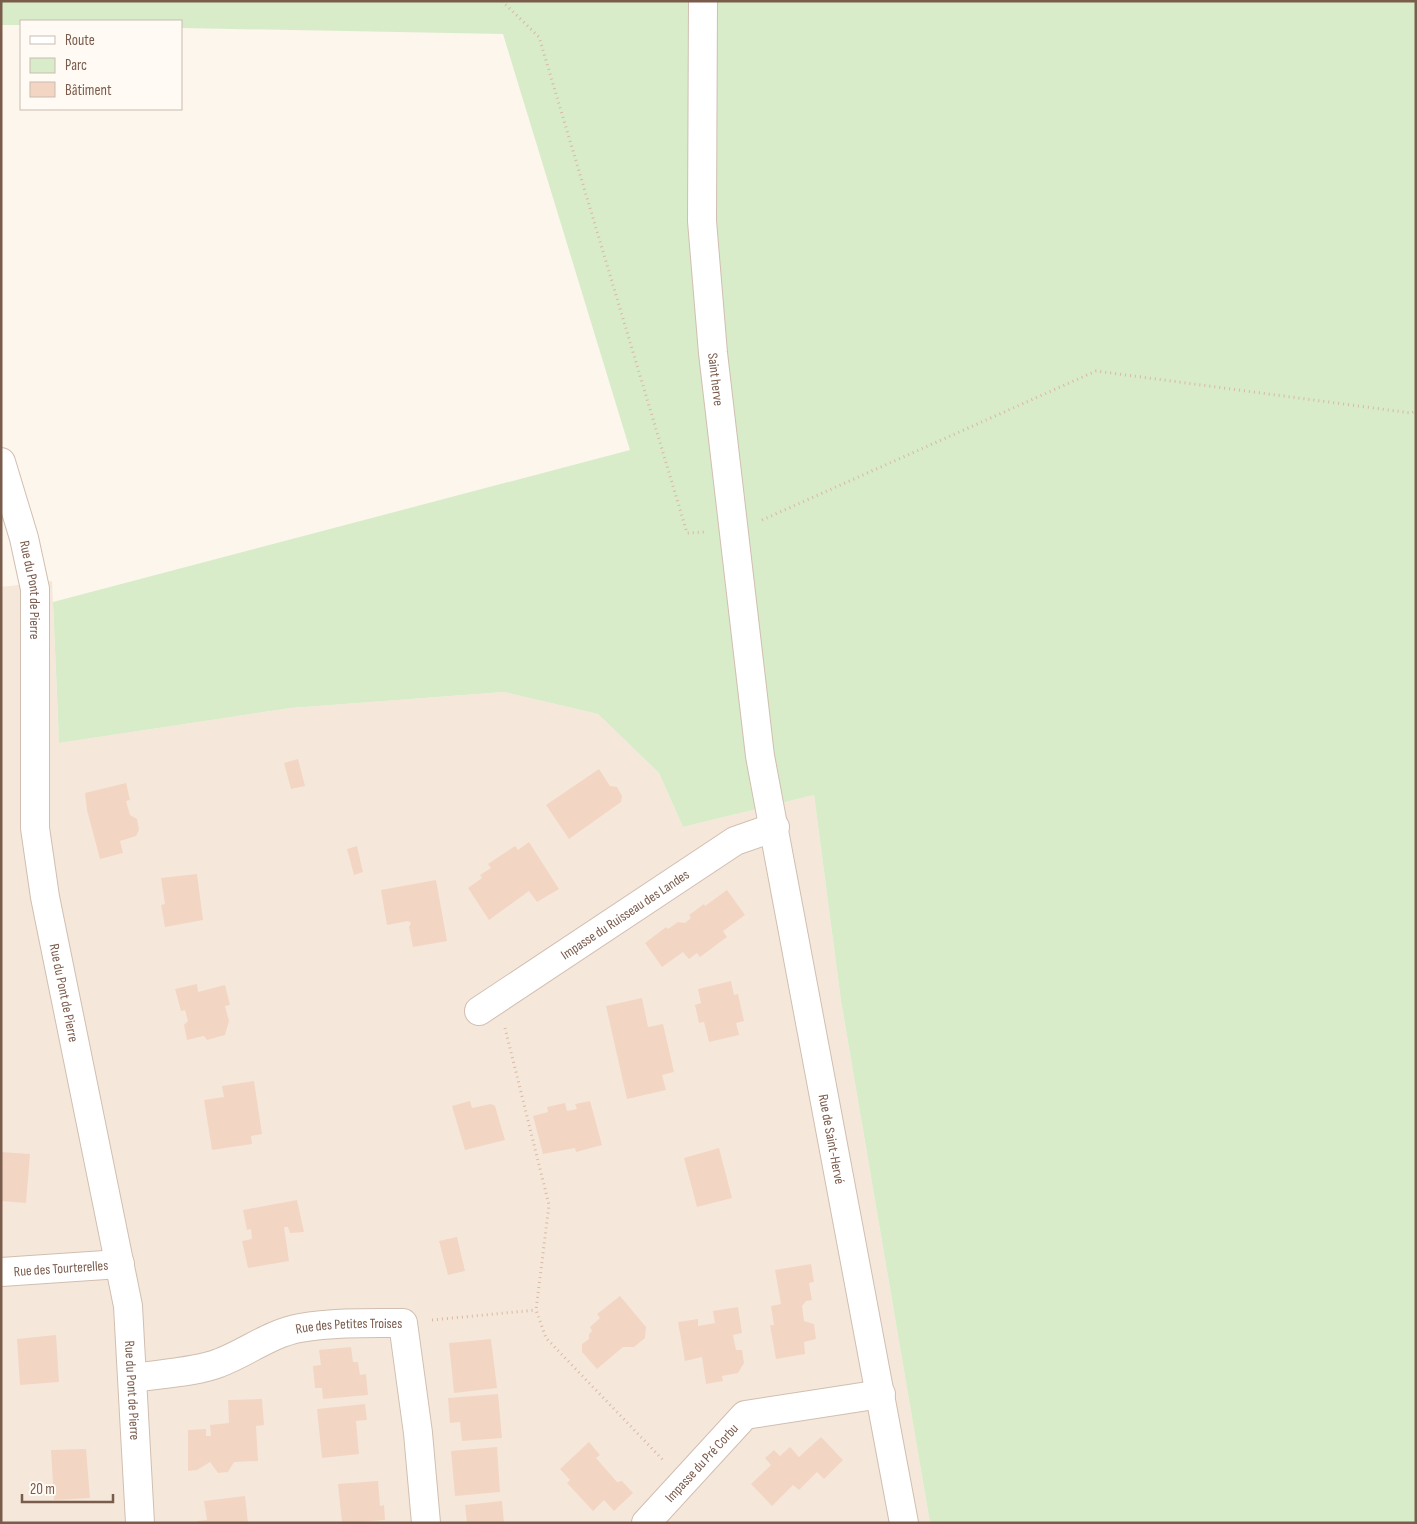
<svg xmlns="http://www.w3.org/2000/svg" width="1417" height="1524" font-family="'Sofia Sans Condensed',sans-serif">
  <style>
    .residential { fill: #f5e8da }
    .green { fill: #d8ecc9 }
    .building { fill: #f3d5c3 }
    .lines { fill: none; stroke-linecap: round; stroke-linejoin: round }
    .minor-casing { stroke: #d1beb0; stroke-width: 30 }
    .tertiary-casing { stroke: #d1beb0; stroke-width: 30 }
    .path { stroke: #d9b8a5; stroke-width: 3; stroke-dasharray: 1 4; stroke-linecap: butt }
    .minor { stroke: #fff; stroke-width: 28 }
    .tertiary { stroke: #fff; stroke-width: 28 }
    .labels { text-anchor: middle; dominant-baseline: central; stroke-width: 5; stroke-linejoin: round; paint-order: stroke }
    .street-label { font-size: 14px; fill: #7a5c4d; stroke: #fffaf3 }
  </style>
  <rect width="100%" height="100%" fill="#fdf6ec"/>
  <path class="residential" d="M52 581 59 743 291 708 504 692 598 714 659 773 683 827 814 795 841 1001 930 1523H1V587Z"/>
  <path class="green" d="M1 1H1416V1523H930L841 1001 814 795 683 827 659 773 598 714 504 692 291 708 59 743 53 602 630 450 503 34 181 28V21H21V25H1Z"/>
  <path class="building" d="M298 759 305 786 291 789 284 763Z
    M599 769 610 786 617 787 622 796 621 802 569 839 546 805Z
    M126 783 130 800 126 801 130 815 137 819 139 830 136 836 120 841 123 853 100 859 87 810 85 793Z
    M529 842 559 889 537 902 529 891 489 920 468 888 482 878 480 875 491 868 488 864 515 846 518 850Z
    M357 846 363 872 354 875 347 849Z
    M197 874 203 920 165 927 161 905 165 904 161 878Z
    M436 880 447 941 413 947 409 927 411 923 408 921 387 925 381 890Z
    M727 890 745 915 723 931 727 937 700 957 697 953 689 959 683 952 662 967 645 943 666 927 668 929 678 922 685 923 691 918 689 915 704 904 705 906Z
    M731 981 734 995 738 994 744 1021 736 1023 739 1035 709 1042 704 1022 699 1023 695 1005 701 1003 698 989Z
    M197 984 198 992 225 985 230 1005 225 1006 229 1021 225 1035 207 1040 204 1036 187 1040 184 1025 188 1021 185 1010 181 1011 175 989Z
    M642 998 648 1027 663 1024 674 1072 662 1075 666 1090 627 1099 606 1006Z
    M254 1081 262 1134 251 1136 252 1144 212 1150 204 1100 224 1097 222 1086Z
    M470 1101 472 1108 491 1104 495 1106 505 1140 465 1150 452 1106Z
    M590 1101 602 1145 576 1152 575 1148 543 1154 533 1116 548 1112 547 1107 565 1103 567 1111 577 1109 575 1104Z
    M719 1148 732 1198 697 1207 684 1158Z
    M1 1152 30 1154 26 1203 1 1201Z
    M297 1200 304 1232 290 1233 288 1227H284L289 1261 248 1268 242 1241 252 1239 251 1229 247 1230 243 1210Z
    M457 1237 465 1271 448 1275 439 1241Z
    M811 1264 814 1282 809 1283 812 1300 806 1301 802 1306 804 1321 814 1324 816 1339 804 1342 805 1354 776 1359 770 1325H774L771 1306 781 1304 775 1270Z
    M620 1296 646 1327 645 1338 634 1347H623L597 1369 582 1352V1344L589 1339V1334L592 1331 590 1327 600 1318 597 1314Z
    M738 1307 742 1333 733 1335 736 1350H742L744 1363 738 1373 722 1376 723 1381 706 1384 702 1357 685 1361 678 1322 698 1319V1326L715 1323 713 1311Z
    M56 1335 59 1382 20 1385 17 1339Z
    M491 1339 497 1388 454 1393 449 1343Z
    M351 1347 353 1362H358L360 1375 366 1374 368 1395 323 1399 322 1388H315L313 1366 321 1365 319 1350Z
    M498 1394 502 1438 462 1441 460 1422 450 1423 448 1398Z
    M262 1399 264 1425 256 1426 258 1461 234 1462 228 1472 218 1473 210 1462 197 1470 188 1471V1430L206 1429V1436H211L210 1425 229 1423 228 1400Z
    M365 1404 367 1420 356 1421 359 1454 322 1458 317 1409Z
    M821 1437 843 1460 824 1479 817 1472 799 1490 793 1485 772 1506 751 1484 771 1465 765 1458 774 1450 780 1456 790 1447 799 1457Z
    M589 1442 600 1455 596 1458 617 1482 622 1481 633 1493 614 1511 604 1500 593 1511 567 1483 570 1480 560 1469Z
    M497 1447 500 1492 455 1496 451 1451Z
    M86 1449 90 1498 54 1500 51 1450Z
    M378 1481 380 1506 384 1505 385 1520 342 1523 338 1484Z
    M245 1496 248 1523H197V1521L207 1520 204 1501Z
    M502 1501 504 1523H467L465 1505Z"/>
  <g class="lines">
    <defs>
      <g id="minor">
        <path id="s1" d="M1 462 24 538 35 589V828L45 897 128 1306 140 1523"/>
        <path id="s2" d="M479 1011 735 841 775 827"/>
        <path id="s3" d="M1 1272 120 1264"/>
        <path id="s4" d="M133 1378C158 1374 197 1372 219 1363 246 1353 271 1333 300 1328 334 1322 369 1323 403 1323L418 1433 426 1523"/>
        <path id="s5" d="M646 1523 745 1415 881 1394"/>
      </g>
      <g id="tertiary">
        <path id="s6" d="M703 1 702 221 713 353 760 756 904 1523"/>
      </g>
    </defs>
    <use href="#minor" class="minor-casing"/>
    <use href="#tertiary" class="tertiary-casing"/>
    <path class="path" d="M502 1 539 37 687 533 705 532
      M762 520 1096 371 1411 413 1416 411
      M505 1028 549 1205 536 1310 546 1338 663 1460
      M432 1320 536 1310"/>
    <use href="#minor" class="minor"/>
    <use href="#tertiary" class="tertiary"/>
  </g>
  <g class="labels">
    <g class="street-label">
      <text stroke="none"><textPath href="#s6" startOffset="379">Saint herve</textPath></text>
      <text stroke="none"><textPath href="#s1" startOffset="132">Rue du Pont de Pierre</textPath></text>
      <text stroke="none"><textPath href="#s2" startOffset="175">Impasse du Ruisseau des Landes</textPath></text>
      <text stroke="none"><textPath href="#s1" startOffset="538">Rue du Pont de Pierre</textPath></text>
      <text stroke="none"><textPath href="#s6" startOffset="1148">Rue de Saint-Hervé</textPath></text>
      <text stroke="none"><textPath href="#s3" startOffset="60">Rue des Tourterelles</textPath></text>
      <text stroke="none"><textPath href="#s4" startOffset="225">Rue des Petites Troises</textPath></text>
      <text stroke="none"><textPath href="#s1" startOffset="942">Rue du Pont de Pierre</textPath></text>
      <text stroke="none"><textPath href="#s5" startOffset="82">Impasse du Pré Corbu</textPath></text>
    </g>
  </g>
  <rect width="1417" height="1524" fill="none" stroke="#7a5c4d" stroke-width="5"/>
  <rect x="20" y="20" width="162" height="90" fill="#fffaf3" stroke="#cabbb1"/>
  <rect x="30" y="36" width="25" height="8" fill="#ffffff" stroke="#cabbb1"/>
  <text x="65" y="45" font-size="15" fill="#7a5c4d">Route</text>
  <rect x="30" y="58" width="25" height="15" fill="#d8ecc9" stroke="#cabbb1"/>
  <text x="65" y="70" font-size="15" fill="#7a5c4d">Parc</text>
  <rect x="30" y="82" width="25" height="15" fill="#f3d5c3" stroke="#cabbb1"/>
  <text x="65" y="95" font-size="15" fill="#7a5c4d">Bâtiment</text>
  <path d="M22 1494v8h91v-8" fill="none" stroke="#7a5c4d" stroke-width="2.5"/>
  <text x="30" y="1494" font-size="15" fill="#7a5c4d" stroke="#fffaf3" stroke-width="4" paint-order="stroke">20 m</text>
</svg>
